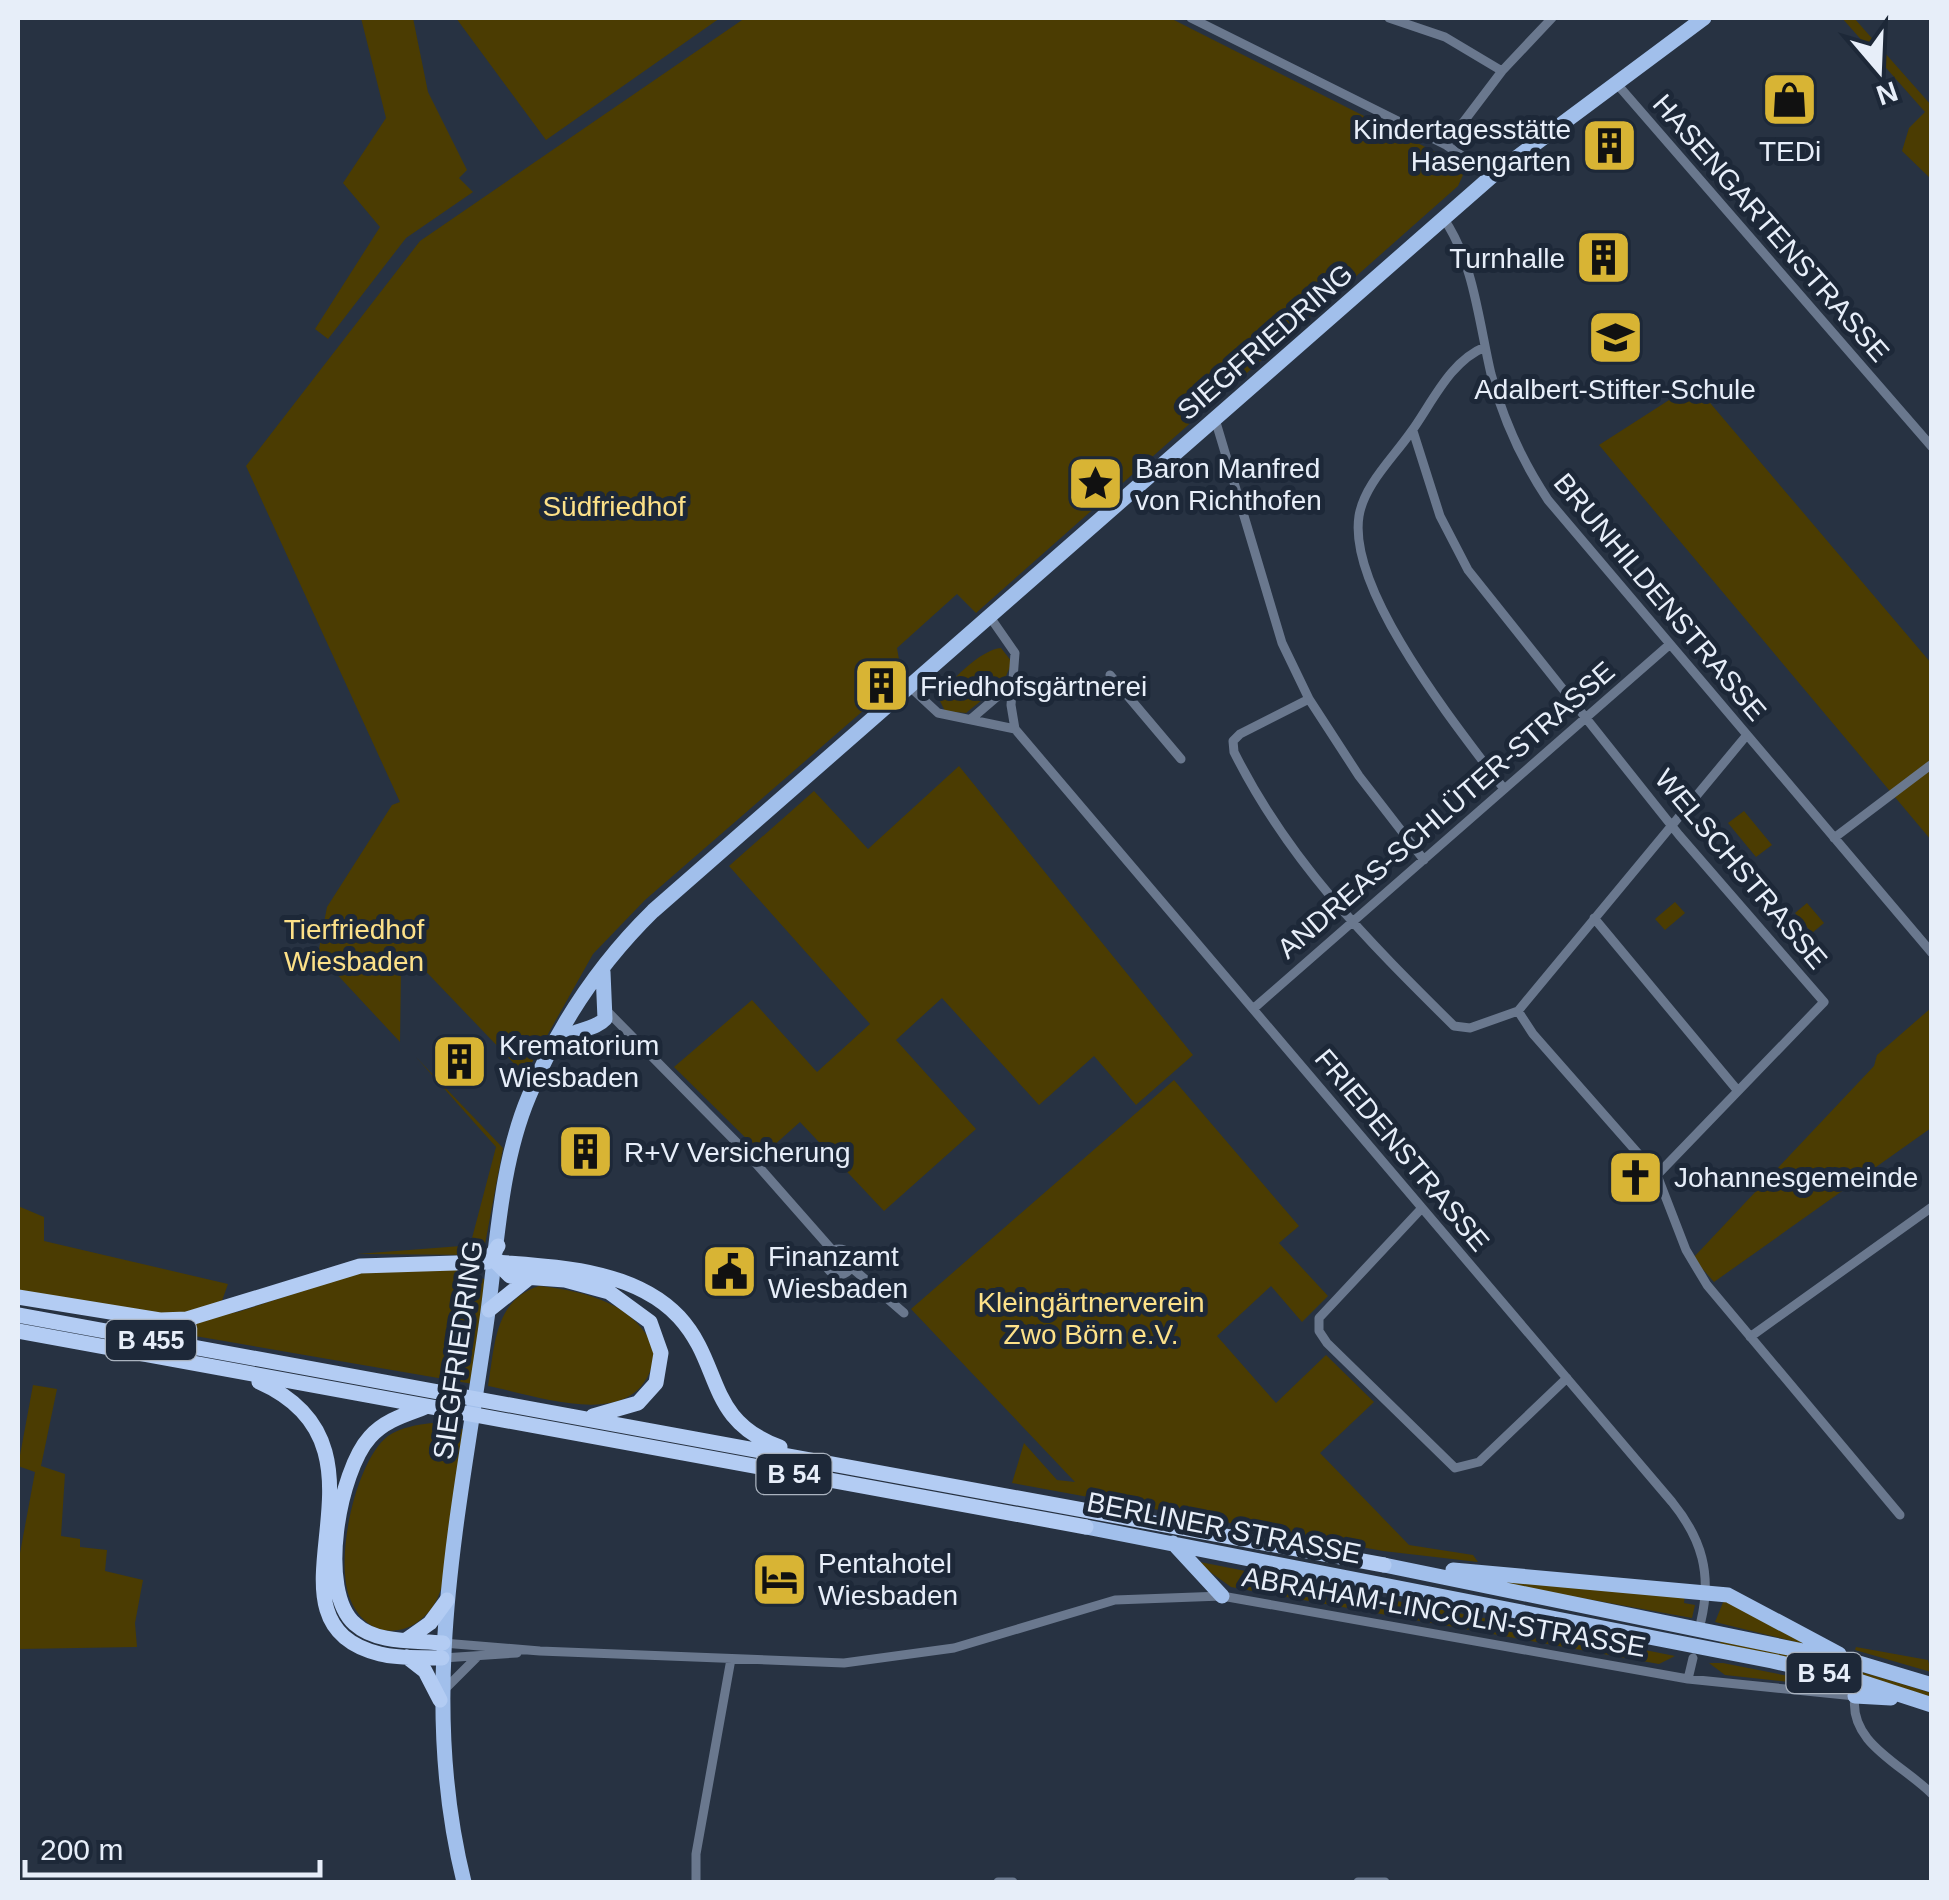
<svg xmlns="http://www.w3.org/2000/svg" width="1949" height="1900" font-family="Arial,sans-serif">
  <style>
    .green { fill: #4b3c02 }
    .lines { fill: none; stroke-linecap: round; stroke-linejoin: round }
    .minor { stroke: #6a788e; stroke-width: 9 }
    .primary { stroke: #a1bfeb; stroke-width: 15 }
    .trunk { stroke: #b3ccf3; stroke-width: 15 }
    .labels { text-anchor: middle; dominant-baseline: central; stroke-width: 10; stroke-linejoin: round; paint-order: stroke }
    .shield { fill: #1d2838; stroke: #aab3bf; stroke-width: 2.5 }
    .shield-label { font-size: 25px; font-weight: bold; fill: #e7eef9 }
    .poi-label { font-size: 28px; fill: #e7eef9; stroke: #1d2838; text-anchor: start }
    .street-label { font-size: 28px; fill: #e7eef9; stroke: #1d2838 }
    .park-label { font-size: 28px; fill: #fde188; stroke: #1d2838 }
  </style>
  <rect width="100%" height="100%" fill="#273242"/>
  <path class="green" d="M361 18H413L428 92 467 170 459 178 473 192 406 238 328 339 315 329 380 227 343 183 386 118Z
    M456 18H720L546 140Z
    M745 18H1170L1459 164 1463 175 1458 186 976 613 957 594 897 648 902 677 645 900 593 954 525 1075 414 959 401 970 400 1042 318 954 327 907 392 805 400 802 246 466 420 241Z
    M1842 18H1854L1931 105V179L1902 151 1909 128 1925 112Z
    M1694 384 1931 663V840L1599 445Z
    M1001 648 1012 662 1003 683 966 713 945 711 940 701C945 683 982 649 1001 648Z
    M959 766 1193 1055 1136 1105 1094 1056 1039 1105 942 998 896 1040 976 1129 884 1211 800 1122 763 1155 674 1067 752 1000 817 1072 870 1024 729 866 814 791 868 849Z
    M1744 811 1772 845 1756 857 1728 823Z
    M1675 902 1685 913 1665 930 1655 919Z
    M1807 903 1824 923 1812 933 1795 913Z
    M1931 1008V1128L1714 1282 1693 1258 1874 1066 1877 1055Z
    M416 1057 503 1148 483 1255 357 1254 461 1246 471 1242 496 1147Z
    M1174 1080 1299 1226 1279 1243 1328 1296 1302 1322 1271 1286 1217 1336 1276 1403 1326 1355 1374 1402 1320 1453 1409 1545 1473 1555 1478 1562 1383 1551 1012 1483 1024 1443 1057 1480 1075 1482 911 1309Z
    M18 1206 44 1217V1241L228 1284 219 1309 165 1316 18 1291Z
    M443 1268 475 1273 485 1280 473 1384 160 1330 162 1324 238 1312 361 1272Z
    M539 1286C586 1291 638 1304 655 1352 644 1436 544 1397 488 1386 495 1346 494 1300 539 1286Z
    M33 1385 57 1389 41 1466 65 1474 61 1536 80 1539V1547L107 1550 105 1571 143 1580 135 1623 137 1647 18 1649V1564L35 1472 18 1466Z
    M432 1423 467 1430C459 1480 457 1552 438 1597 420 1637 370 1645 351 1601 333 1564 355 1461 388 1436 401 1427 417 1425 432 1423Z
    M1195 1561 1675 1656 1659 1664 1231 1587Z
    M1483 1580 1685 1594 1684 1603 1695 1605 1692 1618Z
    M1724 1600 1816 1647 1715 1622Z
    M1721 1639C1792 1654 1862 1670 1931 1693V1697L1823 1665 1720 1644Z
    M1856 1647 1928 1660 1931 1672 1855 1650Z
    M1709 1663H1723L1854 1689 1725 1675Z"/>
  <g class="lines">
    <path class="minor" d="M1191 18 1446 145 1492 176
      M1389 18 1445 37 1502 71
      M1617 84 1932 447
      M1446 145 1502 71 1552 18
      M1444 219C1474 263 1479 323 1491 374 1503 419 1522 461 1548 500L1932 953
      M1485 347C1450 361 1432 403 1411 432 1393 458 1364 485 1359 516 1347 592 1460 730 1504 789
      M1215 419 1282 643 1309 699 1359 776 1424 860
      M1413 431 1440 516 1468 570 1679 835 1824 1002 1657 1175
      M990 617 1015 653 1011 705 1015 729
      M1110 675 1181 759
      M910 687 938 713 1015 729 1672 1502C1702 1539 1712 1574 1701 1621
      M1309 699 1240 734 1233 741 1234 752C1289 862 1367 940 1454 1026L1470 1028 1518 1011 1746 736
      M971 719 1013 683
      M1834 838 1932 764
      M1594 918 1738 1091
      M1253 1009 1669 645
      M607 1011 744 1150 833 1251
      M1518 1011 1533 1034 1657 1175 1686 1250 1707 1285 1900 1515
      M1422 1208 1319 1318V1331L1327 1343 1455 1468 1479 1462 1567 1378
      M826 1262a13 13 0 1 1 26 0a13 13 0 1 1-26 0Z
      M851 1267 904 1313
      M1750 1337 1932 1207
      M443 1643 540 1651 844 1663 954 1648 1115 1600 1222 1596 1688 1679 1855 1696C1848 1743 1902 1764 1932 1794
      M443 1658 517 1653
      M1688 1679 1693 1658
      M446 1688 477 1657
      M696 1882V1854L731 1659
      M998 1882H1013
      M1358 1882H1385"/>
    <path class="primary" d="M557 1044C575 1027 594 1031 605 1019L603 972
      M1086 1527 1772 1661 1849 1678 1932 1705
      M1173 1543 1222 1596
      M1384 1565 1852 1661 1932 1685
      M1453 1570 1728 1595 1839 1654
      M1855 1696 1891 1698
      M464 1882C417 1694 459 1515 486 1326 497 1251 499 1167 529 1096 558 1025 598 965 653 911L1492 176 1704 18"/>
    <path class="trunk" d="M496 1262C556 1267 634 1269 679 1317 723 1365 705 1420 780 1447
      M496 1262 510 1276 565 1280 609 1292 650 1322 661 1353 656 1383 638 1403 593 1416
      M18 1297 160 1320 187 1319 360 1266 487 1262 498 1246
      M489 1310 529 1278
      M18 1315 1384 1565
      M18 1331 1086 1527
      M259 1382C413 1450 246 1621 380 1654 400 1659 422 1657 442 1658
      M423 1408C404 1415 384 1421 370 1437 339 1471 317 1591 355 1624 377 1644 415 1640 443 1643
      M406 1640 430 1623 447 1600
      M407 1657 425 1671 440 1700"/>
  </g>
  <defs>
    <symbol id="shop-square" viewBox="-11 -11 22 22"><rect x="-9" y="-9" width="18" height="18" rx="4" fill="#d8b434" stroke="#1d2838"/><path d="M-5-2.5h2.3a2.7 3.5 0 0 1 5.4 0H5L5.5 6h-11ZM-1.5-2.5h3a1.5 2.3 0 0 0-3 0Z" fill="#111"/></symbol>
    <symbol id="building-square" viewBox="-11 -11 22 22"><rect x="-9" y="-9" width="18" height="18" rx="4" fill="#d8b434" stroke="#1d2838"/><path d="M-4-6H4V6H1V3H-1V6H-4ZM-2.5-4.3h1.7v1.8h-1.7ZM.8-4.3h1.7v1.8H.8ZM-2.5-1h1.7V.8h-1.7ZM.8-1h1.7V.8H.8Z" fill="#111"/></symbol>
    <symbol id="school-square" viewBox="-11 -11 22 22"><rect x="-9" y="-9" width="18" height="18" rx="4" fill="#d8b434" stroke="#1d2838"/><path d="M0-5L7-2L0 1L-7-2ZM-4 1L0 2.5L4 1V4Q0 6-4 4Z" fill="#111"/></symbol>
    <symbol id="sight-square" viewBox="-11 -11 22 22"><rect x="-9" y="-9" width="18" height="18" rx="4" fill="#d8b434" stroke="#1d2838"/><path d="M0-6L1.8-2.2L6-1.7L2.9 1.2L3.7 5.4L0 3.3L-3.7 5.4L-2.9 1.2L-6-1.7L-1.8-2.2Z" fill="#111"/></symbol>
    <symbol id="church-square" viewBox="-11 -11 22 22"><rect x="-9" y="-9" width="18" height="18" rx="4" fill="#d8b434" stroke="#1d2838"/><path d="M-1.2-6h2.4v3.5h3.3v2.4h-3.3V6h-2.4V-.1h-3.3v-2.4h3.3Z" fill="#111"/></symbol>
    <symbol id="civic-square" viewBox="-11 -11 22 22"><rect x="-9" y="-9" width="18" height="18" rx="4" fill="#d8b434" stroke="#1d2838"/><path d="M-.6-6.5H3V-4.5H.6V-3L4-1V1h2V6H-6V1h2V-1L-.6-3ZM-1.2 2.5V6h2.4V2.5Z" fill="#111"/></symbol>
    <symbol id="hotel-square" viewBox="-11 -11 22 22"><rect x="-9" y="-9" width="18" height="18" rx="4" fill="#d8b434" stroke="#1d2838"/><path d="M-6-4.5h1.5V1H6V5H4.5V3h-9V5H-6ZM-4 0a1.8 1.8 0 1 1 3.6 0ZM.5 0V-2.5h3Q6-2.5 6 0Z" fill="#111"/></symbol>
  </defs>
  <g fill-rule="evenodd">
    <use href="#shop-square" x="1758" y="68" width="63" height="63"/>
    <use href="#building-square" x="1578" y="114" width="63" height="63"/>
    <use href="#building-square" x="1572" y="226" width="63" height="63"/>
    <use href="#school-square" x="1584" y="306" width="63" height="63"/>
    <use href="#sight-square" x="1064" y="452" width="63" height="63"/>
    <use href="#building-square" x="850" y="654" width="63" height="63"/>
    <use href="#building-square" x="428" y="1030" width="63" height="63"/>
    <use href="#building-square" x="554" y="1120" width="63" height="63"/>
    <use href="#church-square" x="1604" y="1146" width="63" height="63"/>
    <use href="#civic-square" x="698" y="1240" width="63" height="63"/>
    <use href="#hotel-square" x="748" y="1548" width="63" height="63"/>
  </g>
  <g class="labels">
    <g class="shield">
      <rect x="106" y="1320" width="90" height="40" rx="8"/>
      <rect x="756.5" y="1454" width="75" height="40" rx="8"/>
      <rect x="1786.5" y="1653" width="75" height="40" rx="8"/>
    </g>
    <g class="shield-label">
      <text x="151" y="1340">B 455</text>
      <text x="794" y="1474">B 54</text>
      <text x="1824" y="1673">B 54</text>
    </g>
    <g class="poi-label">
      <text x="1571" y="129" text-anchor="end">Kindertagesstätte<tspan x="1571" dy="32">Hasengarten</tspan></text>
      <text x="1790" y="151" text-anchor="middle">TEDi</text>
      <text x="1565" y="258" text-anchor="end">Turnhalle</text>
      <text x="1615" y="389" text-anchor="middle">Adalbert-Stifter-Schule</text>
      <text x="1135" y="468">Baron Manfred<tspan x="1135" dy="32">von Richthofen</tspan></text>
      <text x="920" y="686">Friedhofsgärtnerei</text>
      <text x="499" y="1045">Krematorium<tspan x="499" dy="32">Wiesbaden</tspan></text>
      <text x="624" y="1152">R+V Versicherung</text>
      <text x="1674" y="1177">Johannesgemeinde</text>
      <text x="768" y="1256">Finanzamt<tspan x="768" dy="32">Wiesbaden</tspan></text>
      <text x="818" y="1563">Pentahotel<tspan x="818" dy="32">Wiesbaden</tspan></text>
    </g>
    <g class="street-label">
      <text transform="translate(1771 228) rotate(49)">HASENGARTENSTRASSE</text>
      <text transform="translate(1265 342) rotate(-41)">SIEGFRIEDRING</text>
      <text transform="translate(1660 597) rotate(50)">BRUNHILDENSTRASSE</text>
      <text transform="translate(1446 810) rotate(-41)">ANDREAS-SCHLÜTER-STRASSE</text>
      <text transform="translate(1741 869) rotate(50)">WELSCHSTRASSE</text>
      <text transform="translate(1402 1150) rotate(50)">FRIEDENSTRASSE</text>
      <text transform="translate(458 1350) rotate(-82)">SIEGFRIEDRING</text>
      <text transform="translate(1224 1528) rotate(11)">BERLINER STRASSE</text>
      <text transform="translate(1444 1612) rotate(10)">ABRAHAM-LINCOLN-STRASSE</text>
    </g>
    <g class="park-label">
      <text x="614" y="506">Südfriedhof</text>
      <text x="354" y="929">Tierfriedhof<tspan x="354" dy="32">Wiesbaden</tspan></text>
      <text x="1091" y="1302">Kleingärtnerverein<tspan x="1091" dy="32">Zwo Börn e.V.</tspan></text>
    </g>
  </g>
  <rect width="1949" height="1900" fill="none" stroke="#e7eef9" stroke-width="40"/>
  <g transform="translate(1879 70) rotate(161)" stroke="#1d2838" stroke-width="8" paint-order="stroke">
  <path d="M0-8L18 38L0 25L-18 38Z" fill="#e7eef9"/>
  <text y="-15" font-size="28" font-weight="bold" text-anchor="middle" fill="#e7eef9">N</text>
  </g>
  <path d="M25 1860v15h295v-15" fill="none" stroke="#e7eef9" stroke-width="5"/>
  <text x="40" y="1860" font-size="30" fill="#e7eef9" stroke="#1d2838" stroke-width="8" paint-order="stroke">200 m</text>
</svg>
